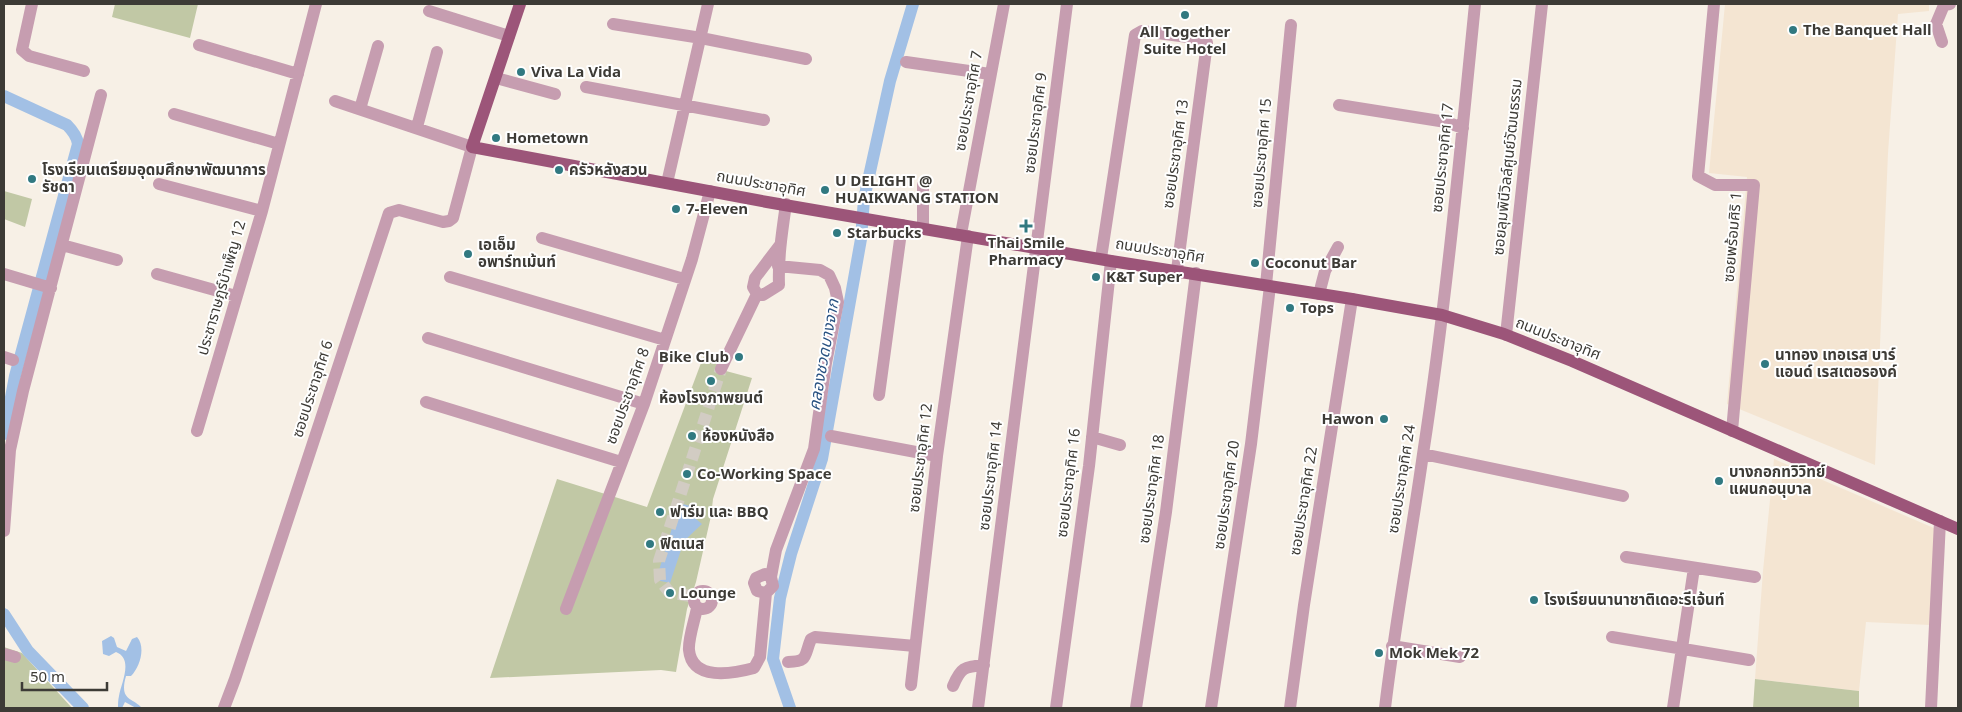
<svg xmlns="http://www.w3.org/2000/svg" width="1962" height="712" font-family="Georgia,'Noto Sans Thai',serif">
  <style>
    .commercial { fill: #f4e5d2 }
    .green { fill: #c1c8a5 }
    .water { fill: #a2c0e5 }
    .lines { fill: none; stroke-linecap: round; stroke-linejoin: round }
    .canal { stroke: #a2c0e5; stroke-width: 12 }
    .minor-tunnel { stroke: #d2ccc3; stroke-width: 12; stroke-dasharray: 12 6; stroke-linecap: butt }
    .minor { stroke: #c69db0; stroke-width: 12 }
    .major { stroke: #9c5579; stroke-width: 12 }
    .poi-dot { fill: #317981; stroke: #fff; stroke-width: 2 }
    .labels { text-anchor: middle; dominant-baseline: central; stroke-width: 4; stroke-linejoin: round; paint-order: stroke }
    .poi-label { font-size: 15px; font-weight: bold; fill: #3d3b36; stroke: #fff; text-anchor: start }
    .street-label { font-size: 15px; fill: #3d3b36; stroke: #fff }
    .water-label { font-size: 16px; font-style: italic; fill: #295282; stroke: #fff }
  </style>
  <rect width="100%" height="100%" fill="#f7f0e6"/>
  <path class="commercial" d="M1725 4H1929V11L1898 14 1888 153 1875 465 1727 404 1747 177 1709 173Z
    M1774 459 1936 529 1930 625 1866 622 1859 691 1755 679 1763 571Z"/>
  <path class="green" d="M115 4H198L190 38 112 17Z
    M4 191 32 199 25 227 4 219Z
    M704 355 726 371 752 378 713 499 711 516 696 582 687 609 676 672 661 670 490 678 557 479 647 507Z
    M4 647 22 653 72 708H4Z
    M1755 679 1859 691V708H1753Z"/>
  <path class="water" d="M683 504 698 508 696 519 702 524 684 541 670 583 656 580 672 528 676 525Z
    M111 636 114 638 117 647 126 651 132 639 137 637C146 647 140 667 131 676H126C119 701 132 697 142 708H136L125 702 122 708H118C118 704 118 700 119 696 121 683 134 659 116 652L109 656 103 654 102 641Z"/>
  <g class="lines">
    <path class="canal" d="M4 96 67 125C73 131 77 136 78 144L15 376 4 434
      M4 614 28 651 83 708
      M790 708 773 659 780 598 791 554 822 459 861 239 864 199 890 81 913 4"/>
    <path class="minor-tunnel" d="M690 596 669 592 660 580 659 561 721 369"/>
    <path class="minor" d="M32 4 22 50 29 56 84 71
      M1714 4 1698 176 1715 185H1754L1732 431
      M429 11 509 36
      M613 24 701 38 806 59
      M1942 42 1936 24 1944 5 1950 4
      M199 45 298 74
      M906 62 990 74
      M496 78 555 94
      M586 87 764 120
      M1339 105 1446 122 1463 128
      M360 109 378 46
      M174 114 279 144
      M417 127 437 52
      M667 183 708 4
      M159 184 262 211
      M923 185V228
      M961 234 1004 4
      M542 238 684 279
      M62 245 117 260
      M780 245 755 278 753 287 757 294 763 295 779 285C778 258 782 232 786 204
      M1101 258 1135 35 1142 31 1203 39 1206 40 1207 43 1177 270
      M4 274 51 288
      M157 274 236 296
      M450 277 665 340
      M1266 285 1291 25
      M1319 294 1325 271 1338 247
      M1506 335 1542 4
      M428 338 644 404
      M4 357 13 360
      M721 369 757 294
      M879 395 902 225
      M426 402 621 462
      M197 431 262 211 316 4
      M831 436 937 456
      M1092 437 1120 445
      M1423 454 1623 496
      M4 531 10 450 23 391 101 95
      M1626 557 1755 577
      M771 577 765 574 756 578 754 583 757 591 766 593 773 586 771 577 776 550 814 449 826 363 838 302 835 288 829 275 820 270 778 266
      M694 600a9 9 0 1 1 18 0a9 9 0 1 1-18 0Z
      M697 608C695 619 688 639 689 650 692 681 732 674 754 668L760 657 766 593
      M566 609 644 404 692 259 710 191
      M1612 637 1749 660
      M1392 646 1460 657
      M4 654 15 657
      M788 662C809 662 804 655 811 639L815 637 915 646
      M911 685 937 456 968 236
      M953 686C961 667 964 667 984 665
      M224 708 235 679 389 213 399 210 443 222 449 221 453 218 472 147 335 101
      M978 708 1067 4
      M1056 708 1089 466 1111 261
      M1136 708 1166 512 1196 273
      M1211 708 1251 444 1270 286
      M1290 708 1304 605 1352 299
      M1385 708C1395 623 1411 539 1423 454 1446 305 1460 154 1475 4
      M1673 708 1694 568
      M1931 708 1940 521"/>
    <path class="major" d="M520 4 472 147 767 202 1111 261 1352 299 1442 315 1504 334 1572 361 1958 529"/>
  </g>
  <g class="poi-dot">
    <circle cx="1185" cy="15" r="5"/>
    <circle cx="1793" cy="30" r="5"/>
    <circle cx="521" cy="72" r="5"/>
    <circle cx="496" cy="138" r="5"/>
    <circle cx="559" cy="170" r="5"/>
    <circle cx="32" cy="179" r="5"/>
    <circle cx="825" cy="190" r="5"/>
    <circle cx="676" cy="209" r="5"/>
    <path d="M1023.5 218.5h5v5h5v5h-5v5h-5v-5h-5v-5h5z"/>
    <circle cx="837" cy="233" r="5"/>
    <circle cx="468" cy="254" r="5"/>
    <circle cx="1255" cy="263" r="5"/>
    <circle cx="1096" cy="277" r="5"/>
    <circle cx="1290" cy="308" r="5"/>
    <circle cx="739" cy="357" r="5"/>
    <circle cx="1765" cy="364" r="5"/>
    <circle cx="711" cy="381" r="5"/>
    <circle cx="1384" cy="419" r="5"/>
    <circle cx="692" cy="436" r="5"/>
    <circle cx="687" cy="474" r="5"/>
    <circle cx="1719" cy="481" r="5"/>
    <circle cx="660" cy="512" r="5"/>
    <circle cx="650" cy="544" r="5"/>
    <circle cx="670" cy="593" r="5"/>
    <circle cx="1534" cy="600" r="5"/>
    <circle cx="1379" cy="653" r="5"/>
  </g>
  <g class="labels">
    <g class="poi-label">
      <text x="1803" y="30">The Banquet Hall</text>
      <text x="1185" y="32" text-anchor="middle">All Together<tspan x="1185" dy="17">Suite Hotel</tspan></text>
      <text x="531" y="72">Viva La Vida</text>
      <text x="506" y="138">Hometown</text>
      <text x="42" y="170">โรงเรียนเตรียมอุดมศึกษาพัฒนาการ<tspan x="42" dy="17">รัชดา</tspan></text>
      <text x="569" y="170">ครัวหลังสวน</text>
      <text x="835" y="181">U DELIGHT @<tspan x="835" dy="17">HUAIKWANG STATION</tspan></text>
      <text x="686" y="209">7-Eleven</text>
      <text x="847" y="233">Starbucks</text>
      <text x="1026" y="243" text-anchor="middle">Thai Smile<tspan x="1026" dy="17">Pharmacy</tspan></text>
      <text x="478" y="245">เอเอ็ม<tspan x="478" dy="17">อพาร์ทเม้นท์</tspan></text>
      <text x="1265" y="263">Coconut Bar</text>
      <text x="1106" y="277">K&amp;T Super</text>
      <text x="1300" y="308">Tops</text>
      <text x="1775" y="355">นาทอง เทอเรส บาร์<tspan x="1775" dy="17">แอนด์ เรสเตอรองค์</tspan></text>
      <text x="729" y="357" text-anchor="end">Bike Club</text>
      <text x="711" y="398" text-anchor="middle">ห้องโรงภาพยนต์</text>
      <text x="1374" y="419" text-anchor="end">Hawon</text>
      <text x="702" y="436">ห้องหนังสือ</text>
      <text x="1729" y="472">บางกอกทวิวิทย์<tspan x="1729" dy="17">แผนกอนุบาล</tspan></text>
      <text x="697" y="474">Co-Working Space</text>
      <text x="670" y="512">ฟาร์ม และ BBQ</text>
      <text x="660" y="544">ฟิตเนส</text>
      <text x="680" y="593">Lounge</text>
      <text x="1544" y="600">โรงเรียนนานาชาติเดอะรีเจ้นท์</text>
      <text x="1389" y="653">Mok Mek 72</text>
    </g>
    <g class="street-label">
      <text transform="translate(969 101) rotate(-80)">ซอยประชาอุทิศ 7</text>
      <text transform="translate(1036 123) rotate(-83)">ซอยประชาอุทิศ 9</text>
      <text transform="translate(1262 153) rotate(-85)">ซอยประชาอุทิศ 15</text>
      <text transform="translate(1176 154) rotate(-82)">ซอยประชาอุทิศ 13</text>
      <text transform="translate(1443 158) rotate(-84)">ซอยประชาอุทิศ 17</text>
      <text transform="translate(1508 167) rotate(-84)">ซอยลุมพินีวิลล์ศูนย์วัฒนธรรม</text>
      <text transform="translate(761 184) rotate(10)">ถนนประชาอุทิศ</text>
      <text transform="translate(1733 237) rotate(-85)">ซอยพร้อมศิริ 1</text>
      <text transform="translate(1160 251) rotate(9)">ถนนประชาอุทิศ</text>
      <text transform="translate(222 288) rotate(-74)">ประชาราษฎร์บำเพ็ญ 12</text>
      <text transform="translate(1558 339) rotate(22)">ถนนประชาอุทิศ</text>
      <text transform="translate(313 389) rotate(-72)">ซอยประชาอุทิศ 6</text>
      <text transform="translate(628 396) rotate(-70)">ซอยประชาอุทิศ 8</text>
      <text transform="translate(921 458) rotate(-83)">ซอยประชาอุทิศ 12</text>
      <text transform="translate(991 476) rotate(-83)">ซอยประชาอุทิศ 14</text>
      <text transform="translate(1402 479) rotate(-81)">ซอยประชาอุทิศ 24</text>
      <text transform="translate(1069 483) rotate(-83)">ซอยประชาอุทิศ 16</text>
      <text transform="translate(1152 489) rotate(-82)">ซอยประชาอุทิศ 18</text>
      <text transform="translate(1227 495) rotate(-82)">ซอยประชาอุทิศ 20</text>
      <text transform="translate(1304 501) rotate(-81)">ซอยประชาอุทิศ 22</text>
    </g>
    <g class="water-label">
      <text transform="translate(824 355) rotate(-80)">คลองชวดบางจาก</text>
    </g>
  </g>
  <rect width="1962" height="712" fill="none" stroke="#3d3b36" stroke-width="10"/>
  <path d="M22 682v8h85v-8" fill="none" stroke="#3d3b36" stroke-width="2.5"/>
  <text x="30" y="682" font-size="15" fill="#3d3b36" stroke="#ffffff" stroke-width="4" paint-order="stroke">50 m</text>
</svg>
